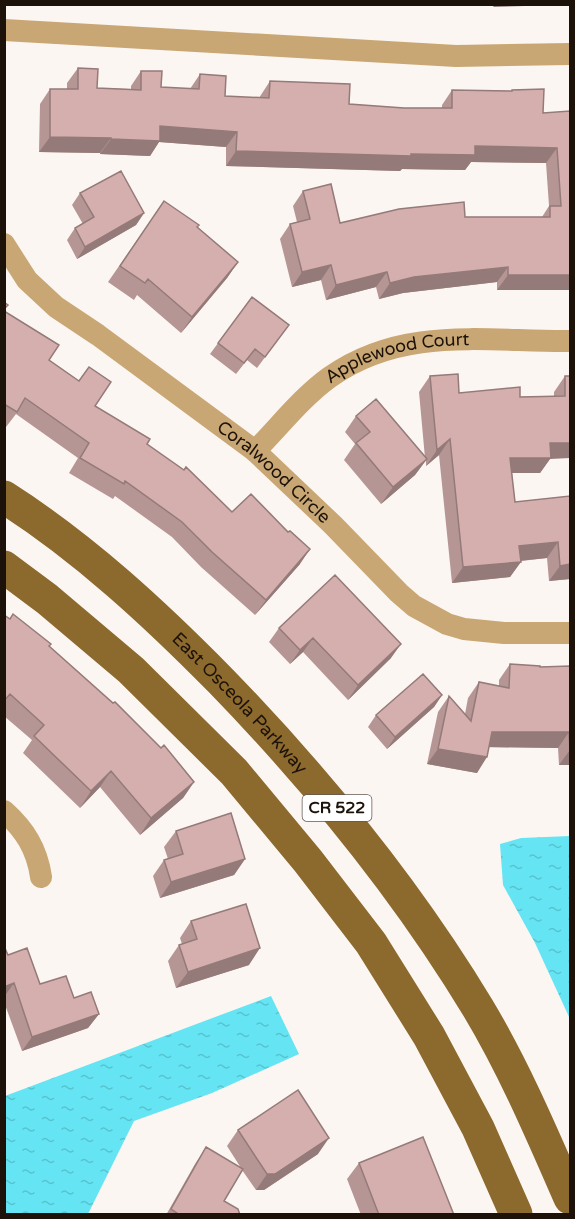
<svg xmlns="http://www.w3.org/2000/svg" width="575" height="1219" font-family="'Varela Round',sans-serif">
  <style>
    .water { fill: url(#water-ripples) }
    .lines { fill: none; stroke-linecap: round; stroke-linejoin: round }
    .minor { stroke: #c9a774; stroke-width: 22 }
    .primary { stroke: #8c692d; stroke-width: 33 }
    .wall { fill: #b69695 }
    .shaded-wall { fill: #947a79 }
    .building { fill: #d4afad; stroke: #947a79; stroke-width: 1.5 }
    .labels { text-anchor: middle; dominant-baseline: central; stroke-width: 4.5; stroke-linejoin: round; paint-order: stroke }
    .shield { fill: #fff; stroke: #605954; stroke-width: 1.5 }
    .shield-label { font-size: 16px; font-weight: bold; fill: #1c120a }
    .street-label { font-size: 18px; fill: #1c120a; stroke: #fff }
  </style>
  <defs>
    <pattern id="water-ripples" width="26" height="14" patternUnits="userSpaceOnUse" patternTransform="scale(1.5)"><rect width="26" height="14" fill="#65e4f3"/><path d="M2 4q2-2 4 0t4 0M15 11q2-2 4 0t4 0" fill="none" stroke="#57c3cf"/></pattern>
  </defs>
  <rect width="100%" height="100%" fill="#fcf6f2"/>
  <path class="water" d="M570 836V1019L535 943 503 885 500 844 521 838Z
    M271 996 299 1054 212 1093 134 1121 88 1214H5V1096Z"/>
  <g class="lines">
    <g class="minor">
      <path d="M4 30 456 56 570 54"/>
      <path id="s1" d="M4 244 27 280 56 307 98 335 255 451 333 525 399 593 414 606 447 624 464 629 504 633H570"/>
      <path id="s2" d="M255 451C279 427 302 397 330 377 403 325 487 342 570 341"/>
      <path d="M4 811C25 830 37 849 41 877"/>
    </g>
    <g class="primary">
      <path id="s3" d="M4 497C84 548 155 614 221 681 318 781 406 889 478 1008 514 1068 542 1134 570 1198"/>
      <path d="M4 567 47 599 131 670 234 772 308 861 371 943 429 1036 478 1128 516 1214"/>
    </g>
  </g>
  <path class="wall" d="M78 68 97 88 131 89V86L141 71 161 87 190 89 200 74 225 96 259 98 270 81 349 104 404 108H442V105L452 90 511 91 512 90 543 113 570 111V290H497V282L403 293 379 299 376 287 326 300 321 280 292 287 280 239 290 224 297 222 293 206 303 191 340 223 465 217H542L549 206 546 163 471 162 465 170 402 169 400 171 226 166V147L159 142 150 156 100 154V153L39 152 40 104 50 89H67V83Z
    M80 193 144 213 136 225 77 259 67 240 75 228 83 224 72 205Z
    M164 201 197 227 238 262 227 278 181 333 137 295 134 300 108 282Z
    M252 297 289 325 257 368 247 360 236 374 210 354Z
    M4 311 49 360 95 406 147 444 232 512 300 564 255 615 201 567 172 537 115 496 113 499 69 473 78 458 16 414 6 427 4 426Z
    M430 376 459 393 520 397 554 396V392L565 376H570L550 459 540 473H512L515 502 570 496V579L549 581 547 558 521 561 510 577 452 583 439 455 426 466V460L415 475 381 504 344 460 355 444 345 432 356 416 425 458 419 392Z
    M4 615 49 646 194 782 183 798 140 835 100 787 80 808 23 753 32 740 4 716Z
    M279 628 391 658 348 700 303 652 290 664 269 642Z
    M510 664 540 667 570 666V765H559L558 748 489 747 477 773 427 764 438 712 449 696 465 714 468 698 479 682 499 686V680Z
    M442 695 434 707 387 749 368 727 376 715Z
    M176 831 245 859 234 875 160 898 153 876 164 860 168 859 164 847Z
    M191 921 249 965 176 988 168 961 179 945 182 944 180 938Z
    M4 946 8 955 40 984 74 998 99 1014 88 1028 22 1051 4 1002Z
    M238 1130 318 1154 264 1190H256L242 1170 224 1201 240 1215H166L195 1164 206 1147 241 1168 227 1146Z
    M359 1163 454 1215H361L347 1179Z"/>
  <path class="shaded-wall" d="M495 4H526L525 6 493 7Z
    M160 126 237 132 226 147 159 142 150 156 100 154 111 139Z
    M50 137 111 138 100 153 39 152Z
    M475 146 557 148 546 163 471 162 465 170 402 169 400 171 226 166 236 151Z
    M144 213 136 225 77 259 85 247Z
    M238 262 227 278 181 333 192 317Z
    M331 265 321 280 292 287 302 272Z
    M508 267 497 282 403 293 379 299 390 283 414 277Z
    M387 272 376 287 326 300 336 285Z
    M508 275H570V290H497Z
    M450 439 439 455 426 466 437 450Z
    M550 443H570V458L550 459 540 473H499L510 458Z
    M427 459 415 475 381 504 393 487Z
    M558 542 547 558 508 562 519 546Z
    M310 549 300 564 255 615 266 600Z
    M521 562 510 577 452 583 463 567Z
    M570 564V579L549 581 560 566Z
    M313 638 303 652 290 664 300 650Z
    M401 644 391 658 348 700 358 685Z
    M442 695 434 707 387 749 395 737Z
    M492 732H569L558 748 481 747Z
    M438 749 487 757 477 773 427 764Z
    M570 750V765H559Z
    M111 771 100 787 80 808 91 791Z
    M194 782 183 798 140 835 151 818Z
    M245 859 234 875 160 898 171 882Z
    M260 948 249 965 176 988 188 972Z
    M14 983 4 997V987Z
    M99 1014 88 1028 22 1051 32 1037Z
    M329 1138 318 1154 264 1190H256L267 1174Z"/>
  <path class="building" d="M78 68 98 69 97 88 141 90V71H162L161 87 199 89 200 74 226 76 225 96 269 98 270 81 350 84 349 104 404 108H452V90L512 91V90L544 89 543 113 570 111V275H508V267L414 277 390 283 387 272 336 285 331 265 302 272 290 224 310 219 303 191 331 184 340 223 399 209 464 202 465 217H550V206H561L557 148 475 146V155L411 154V156L236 151 237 132 160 126V141L111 139V138L50 137V89H78Z
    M121 171 144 213 85 247 75 228 94 217 80 193Z
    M164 201 199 225 197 227 238 262 192 317 148 279 145 283 120 266Z
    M252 297 289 325 265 357 255 349 244 363 218 343Z
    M4 302 8 305 4 309Z
    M4 311 59 345 49 360 79 381 89 367 111 382 95 406 150 439 147 444 184 470 186 467 232 512 251 494 288 532 290 531 310 549 266 600 212 552 182 522 125 481 124 484 80 458 89 443 25 398 17 412 4 404Z
    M458 374 459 393 520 387V397L565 396V376H570V443H550L551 458H510L515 502 570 496V564L560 566 558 542 519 546 521 562 463 567 450 439 437 450 430 376Z
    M376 399 427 459 393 487 356 443 370 432 356 416Z
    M335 575 401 644 358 685 313 638 300 650 279 628Z
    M13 614 51 644 49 646 113 703 115 702 161 748 164 745 194 782 151 818 111 771 91 791 34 736 44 725 10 694 4 701V615L10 619Z
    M510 664 540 666V667L570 666V750L569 732H492L487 757 438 749 449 696 471 721 479 682 509 688Z
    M423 674 442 695 395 737 376 715Z
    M231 813 245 859 171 882 164 860 183 854 176 831Z
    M246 904 260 948 188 972 179 945 197 939 191 921Z
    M4 946 8 955 27 948 40 984 66 976 74 998 91 992 99 1014 32 1037 14 983 4 987Z
    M298 1090 329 1138 275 1174H267L238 1130Z
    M423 1137 454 1215H379L359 1163Z
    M206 1147 243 1169 224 1201 238 1209 240 1215H180L171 1209Z"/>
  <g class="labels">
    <rect class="shield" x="302.5" y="795" width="69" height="26" rx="4.5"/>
    <g class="shield-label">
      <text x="337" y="808">CR 522</text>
    </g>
    <g class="street-label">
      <text stroke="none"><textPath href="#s2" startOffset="177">Applewood Court</textPath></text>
      <text stroke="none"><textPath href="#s1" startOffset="356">Coralwood Circle</textPath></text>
      <text stroke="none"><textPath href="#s3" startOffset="314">East Osceola Parkway</textPath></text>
    </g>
  </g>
  <rect width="575" height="1219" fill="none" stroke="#1c120a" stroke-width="12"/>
</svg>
